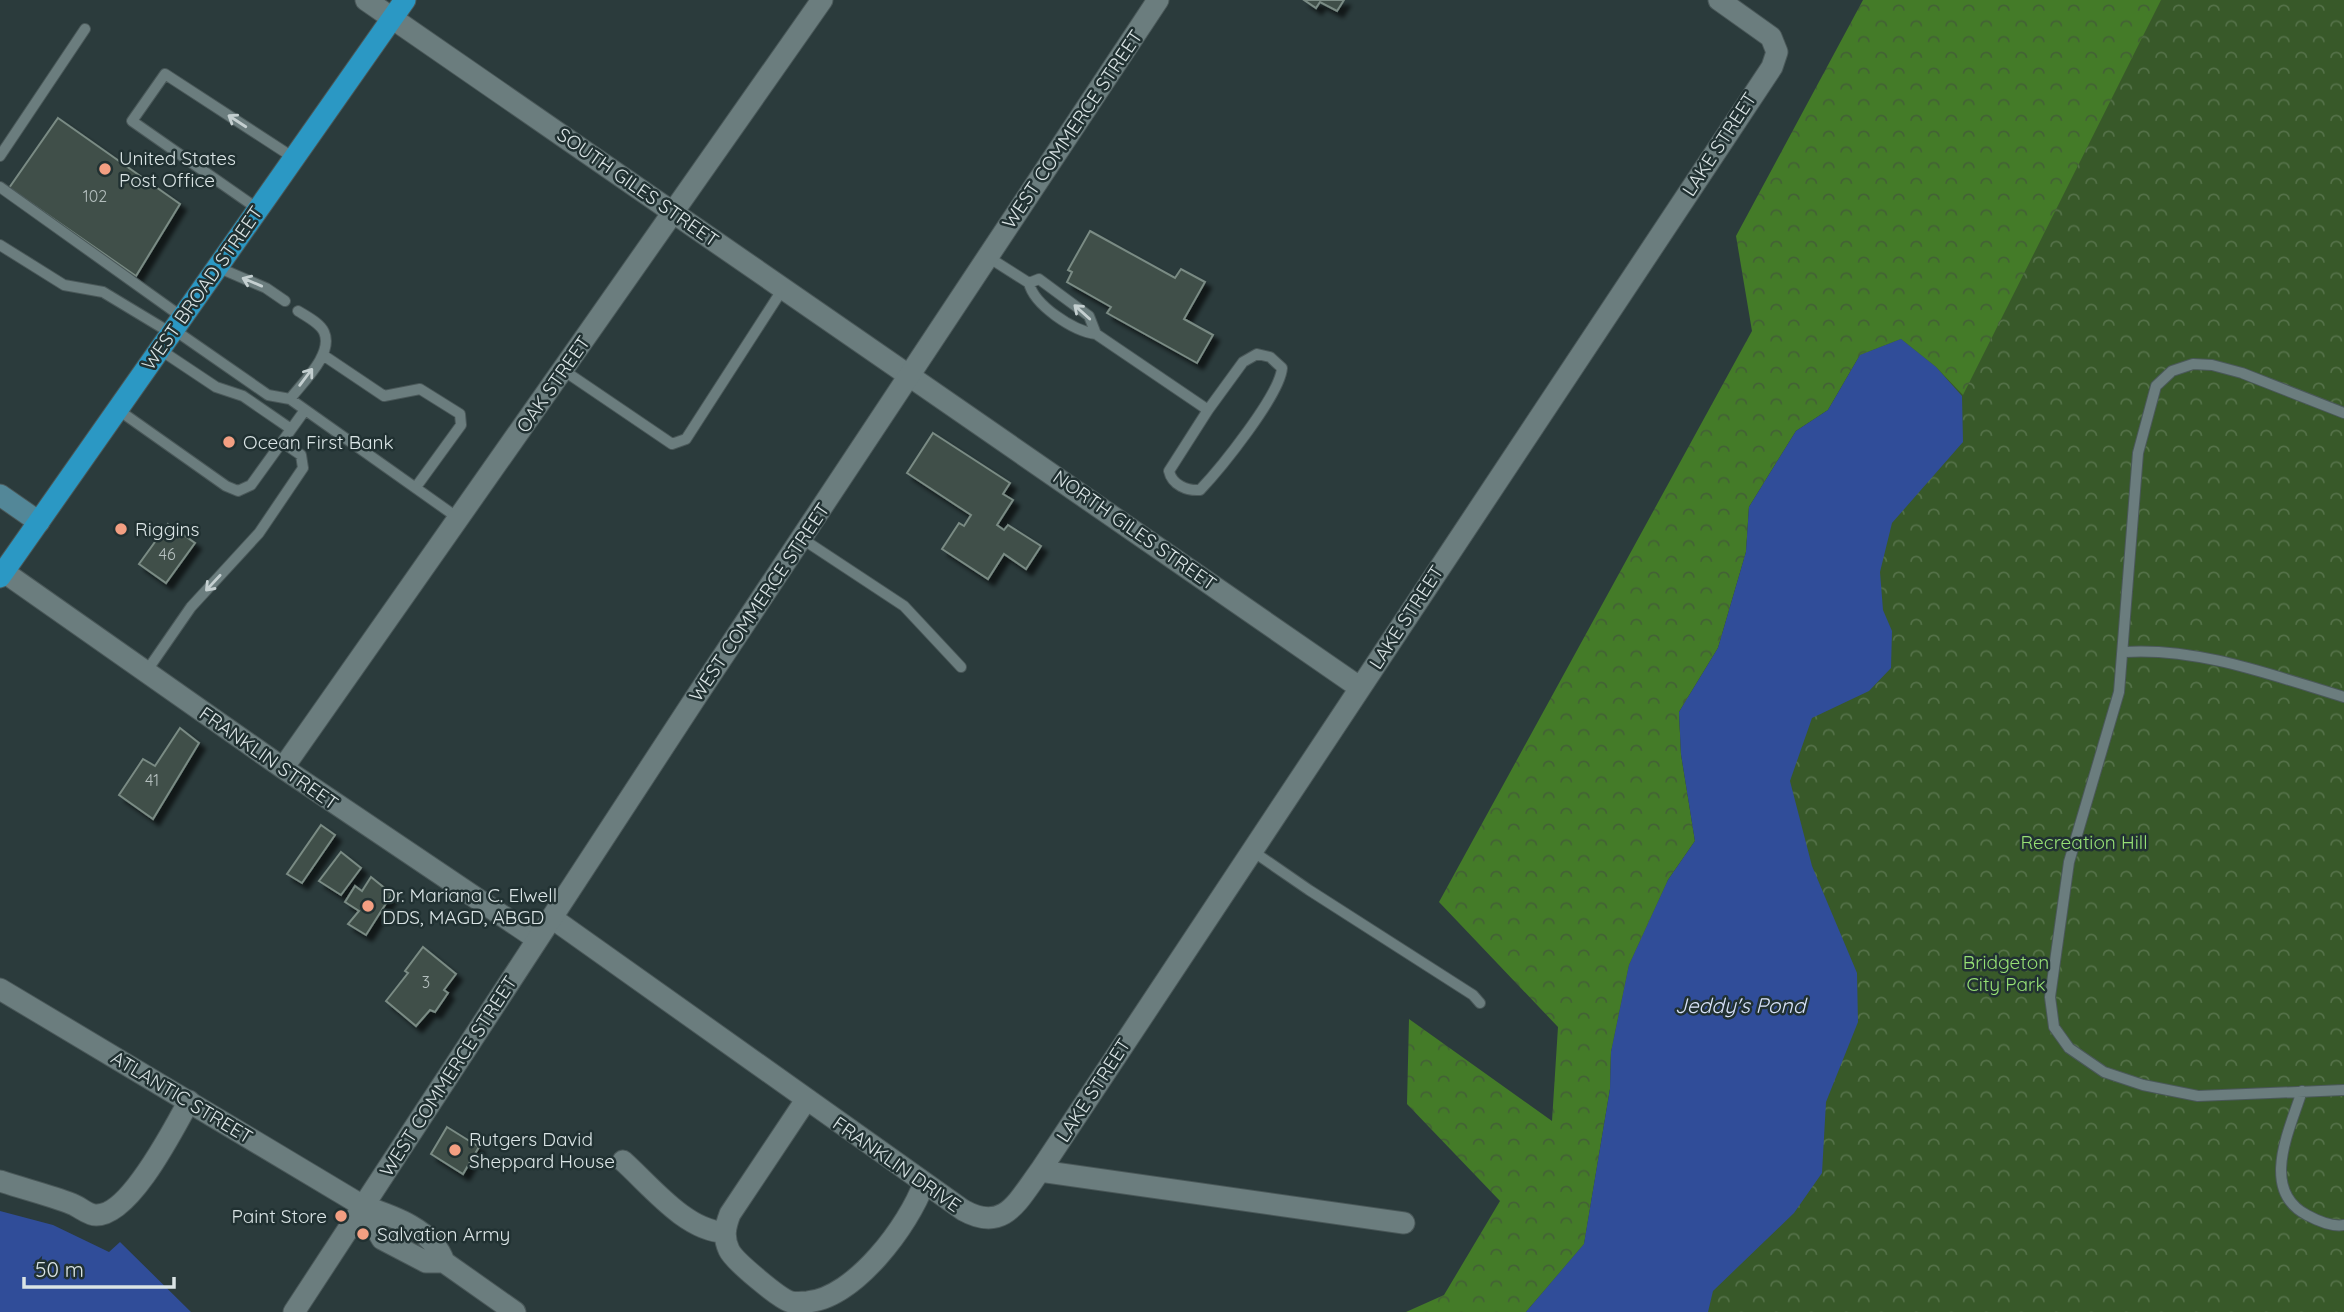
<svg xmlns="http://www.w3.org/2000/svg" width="2344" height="1312" font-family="Quicksand,sans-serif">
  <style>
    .forest { fill: url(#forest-crowns) }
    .park { fill: url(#park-crowns) }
    .water { fill: #304d99 }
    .building { fill: #40504a; stroke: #7a8b84; stroke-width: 2; filter: url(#shadow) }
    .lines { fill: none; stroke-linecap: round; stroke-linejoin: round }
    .service-casing { stroke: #4a5859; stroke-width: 12 }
    .minor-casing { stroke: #4a5859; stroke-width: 23 }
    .tertiary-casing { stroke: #4a5859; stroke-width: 23 }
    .secondary-casing { stroke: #4a5859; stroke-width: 23 }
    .trunk-casing { stroke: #4a5859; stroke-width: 23 }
    .service { stroke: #6b7d7e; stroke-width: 10 }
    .minor { stroke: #6b7d7e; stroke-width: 21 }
    .tertiary { stroke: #6b7d7e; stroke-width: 21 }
    .secondary { stroke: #538798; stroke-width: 21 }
    .trunk { stroke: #2b98c4; stroke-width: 21 }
    .oneway { stroke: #c4cfd0 }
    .poi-dot { fill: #f39f82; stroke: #213132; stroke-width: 2.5 }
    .labels { text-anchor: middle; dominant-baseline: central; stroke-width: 5; stroke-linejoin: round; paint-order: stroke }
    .number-label { font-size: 16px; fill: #b4bfbe }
    .street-label { font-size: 19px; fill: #dae4e5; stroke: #213132 }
    .poi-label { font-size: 19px; fill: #dae4e5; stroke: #213132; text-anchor: start }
    .park-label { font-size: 19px; fill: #96e075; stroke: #213132 }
    .water-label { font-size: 21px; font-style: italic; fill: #d9e3f9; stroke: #213132 }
  </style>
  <defs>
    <pattern id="forest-crowns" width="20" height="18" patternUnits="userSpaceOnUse" patternTransform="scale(1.75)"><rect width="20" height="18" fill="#447b28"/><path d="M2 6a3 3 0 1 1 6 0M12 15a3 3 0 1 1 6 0" fill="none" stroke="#436235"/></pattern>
    <pattern id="park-crowns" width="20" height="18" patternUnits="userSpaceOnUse" patternTransform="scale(1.75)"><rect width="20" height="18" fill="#385929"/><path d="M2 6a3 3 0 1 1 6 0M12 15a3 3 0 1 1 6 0" fill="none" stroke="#547148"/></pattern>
    <filter id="shadow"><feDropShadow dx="6" dy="6" stdDeviation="2" flood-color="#0009"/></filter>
  </defs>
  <rect width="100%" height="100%" fill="#2b3b3c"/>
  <path class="forest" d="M1863 0H2241L2344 1312 1860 355 1828 410 1796 431 1749 507 1746 552 1718 648 1679 712 1681 754 1695 841 1668 880 1611 1052 1610 1089 1584 1245 1526 1312H1406L1444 1295 1500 1201 1407 1104 1409 1019 1552 1121 1558 1027 1439 902 1752 331 1736 236Z"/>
  <path class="park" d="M2161 0H2344V1312H1526L1584 1244 1610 1089 1611 1052 1629 965 1668 880 1695 841 1681 754 1679 712 1718 648 1746 552 1749 507 1796 431 1828 410 1860 355 1901 339 1936 367 1963 395Z"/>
  <path class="water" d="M1901 339 1936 367 1962 396 1963 442 1892 523 1880 572 1883 610 1892 631 1891 668 1869 691 1812 718 1790 781 1812 866 1857 973 1858 1022 1826 1102 1822 1173 1794 1213 1713 1291 1708 1312H1526L1584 1244 1610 1089 1611 1052 1629 965 1668 880 1695 841 1681 754 1679 712 1718 648 1746 552 1749 507 1796 431 1828 410 1860 355Z
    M0 1211 53 1225 109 1252 120 1242 191 1312H0Z"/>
  <path class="building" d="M1304 0H1344L1337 11 1320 2 1316 8Z
    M58 118 180 204 136 276 9 188Z
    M1090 231 1175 278 1181 269 1205 282 1184 319 1213 335 1197 363 1107 313 1111 307 1067 282 1072 272 1068 270Z
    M933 433 1010 483 1003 494 1013 500 997 525 1004 530 1008 525 1041 546 1026 569 1004 554 988 579 942 549 959 523 964 526 971 515 907 473Z
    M168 524 195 543 166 583 139 564Z
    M180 728 199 743 153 819 119 795 143 759 155 766Z
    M321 825 335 835 302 883 287 874Z
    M341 852 361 868 341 895 319 881Z
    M371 877 392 894 366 935 348 924 359 911 345 902 355 886 362 891Z
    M423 947 456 974 444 990 448 993 435 1012 430 1010 416 1026 386 1001 408 973 405 971Z
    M447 1127 479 1147 463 1174 431 1154Z"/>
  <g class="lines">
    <defs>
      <path id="service" d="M0 156 85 29
        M0 187 182 317
        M258 209 132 121 165 74 294 158
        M0 245 64 285 103 292 171 333
        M988 257 1029 283C1034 305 1073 331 1096 334L1089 316 1039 279 1029 283
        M217 267 266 288 285 301
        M173 329 268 395 290 399 458 518
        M1096 334 1208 410 1169 471C1172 485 1187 491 1200 490 1220 469 1280 395 1282 368L1270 357 1257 354 1243 362 1208 410
        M159 349 216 387 243 396 291 429
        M323 355 384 396 420 389 460 414 461 425 416 487
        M563 370 672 444 686 439 784 287
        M290 399C302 383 334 354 324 332 320 323 306 316 298 311
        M117 409 226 486 238 491 251 485 282 442
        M2344 413 2242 373 2212 365 2193 364 2172 371 2156 386 2138 453 2119 692 2069 862 2050 997 2054 1027 2069 1048 2104 1072 2143 1085 2198 1096 2344 1090
        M801 538 904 606 961 667
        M2124 652C2198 647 2274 676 2344 697
        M146 672 191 607 259 533 303 468 301 455 282 442 305 410
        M1251 850 1309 890 1473 995 1480 1003
        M2302 1091C2290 1129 2259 1190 2307 1215 2318 1221 2332 1227 2344 1225"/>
      <path id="minor" d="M366 0 1359 687
        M4 572 283 768 537 939
        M283 768 822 0
        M552 918 963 1210C1004 1233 1017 1202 1040 1171L1772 67 1777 52 1771 37 1719 0
        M806 1100 730 1214C725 1227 723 1237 729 1250 734 1261 780 1299 791 1302 795 1303 803 1302 807 1302 855 1298 909 1225 924 1183
        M623 1161C650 1185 686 1231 724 1232
        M1040 1171 1404 1223
        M0 1181C24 1189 49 1195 72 1204 80 1207 88 1215 96 1215 130 1216 174 1128 189 1101"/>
      <path id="tertiary" d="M0 989 363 1206C393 1216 434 1230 444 1262
        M363 1206 382 1239 426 1262H444L515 1312
        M294 1312 698 694 1158 0"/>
      <path id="secondary" d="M0 495 39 522"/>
      <path id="trunk" d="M0 577 405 0"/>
    </defs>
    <use href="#service" class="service-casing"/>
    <use href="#minor" class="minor-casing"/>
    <use href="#tertiary" class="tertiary-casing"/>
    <use href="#secondary" class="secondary-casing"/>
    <use href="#trunk" class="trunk-casing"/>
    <use href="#service" class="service"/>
    <use href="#minor" class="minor"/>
    <use href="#tertiary" class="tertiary"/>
    <use href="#secondary" class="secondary"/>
    <use href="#trunk" class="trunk"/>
  </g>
  <defs><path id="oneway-shaft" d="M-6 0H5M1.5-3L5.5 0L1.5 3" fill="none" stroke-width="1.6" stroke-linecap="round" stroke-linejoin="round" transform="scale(1.75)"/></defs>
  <g class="oneway">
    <use href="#oneway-shaft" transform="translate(237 121) rotate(-147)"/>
    <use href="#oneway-shaft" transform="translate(252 282) rotate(-157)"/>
    <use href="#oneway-shaft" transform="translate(1082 312) rotate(-138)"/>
    <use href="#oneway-shaft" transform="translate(306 377) rotate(-53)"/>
    <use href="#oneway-shaft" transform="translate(213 583) rotate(133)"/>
  </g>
  <g class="poi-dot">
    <circle cx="105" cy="169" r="7"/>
    <circle cx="229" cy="442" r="7"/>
    <circle cx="121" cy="529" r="7"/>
    <circle cx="368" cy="906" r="7"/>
    <circle cx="455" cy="1150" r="7"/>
    <circle cx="341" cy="1216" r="7"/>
    <circle cx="363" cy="1234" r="7"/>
  </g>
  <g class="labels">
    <g class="number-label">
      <text x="95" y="196">102</text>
      <text x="167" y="554">46</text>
      <text x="152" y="780">41</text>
      <text x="426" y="982">3</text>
    </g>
    <g class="street-label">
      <text transform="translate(1072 129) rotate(-56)">WEST COMMERCE STREET</text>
      <text transform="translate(1719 144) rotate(-57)">LAKE STREET</text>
      <text transform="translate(638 187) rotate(35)">SOUTH GILES STREET</text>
      <text transform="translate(202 288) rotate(-55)">WEST BROAD STREET</text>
      <text transform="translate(553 384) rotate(-55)">OAK STREET</text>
      <text transform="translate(1135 530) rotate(35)">NORTH GILES STREET</text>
      <text transform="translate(759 602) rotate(-56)">WEST COMMERCE STREET</text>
      <text transform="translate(1406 617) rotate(-57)">LAKE STREET</text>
      <text transform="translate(269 758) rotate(35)">FRANKLIN STREET</text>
      <text transform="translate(448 1076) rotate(-57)">WEST COMMERCE STREET</text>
      <text transform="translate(1093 1090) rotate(-57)">LAKE STREET</text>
      <text transform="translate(182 1097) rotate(31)">ATLANTIC STREET</text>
      <text transform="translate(897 1164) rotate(35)">FRANKLIN DRIVE</text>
    </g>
    <g class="poi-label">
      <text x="119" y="158">United States<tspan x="119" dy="22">Post Office</tspan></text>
      <text x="243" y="442">Ocean First Bank</text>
      <text x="135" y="529">Riggins</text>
      <text x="382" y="895">Dr. Mariana C. Elwell<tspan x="382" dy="22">DDS, MAGD, ABGD</tspan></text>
      <text x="469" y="1139">Rutgers David<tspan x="469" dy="22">Sheppard House</tspan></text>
      <text x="327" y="1216" text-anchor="end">Paint Store</text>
      <text x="377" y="1234">Salvation Army</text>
    </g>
    <g class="park-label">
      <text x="2084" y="842">Recreation Hill</text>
      <text x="2006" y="962">Bridgeton<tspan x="2006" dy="22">City Park</tspan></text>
    </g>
    <g class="water-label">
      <text x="1740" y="1005">Jeddy's Pond</text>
    </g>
  </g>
  <path d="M24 1277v10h150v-10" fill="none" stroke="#dae4e5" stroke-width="3.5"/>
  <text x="35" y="1277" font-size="21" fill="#dae4e5" stroke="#213132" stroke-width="5" paint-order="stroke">50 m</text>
</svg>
